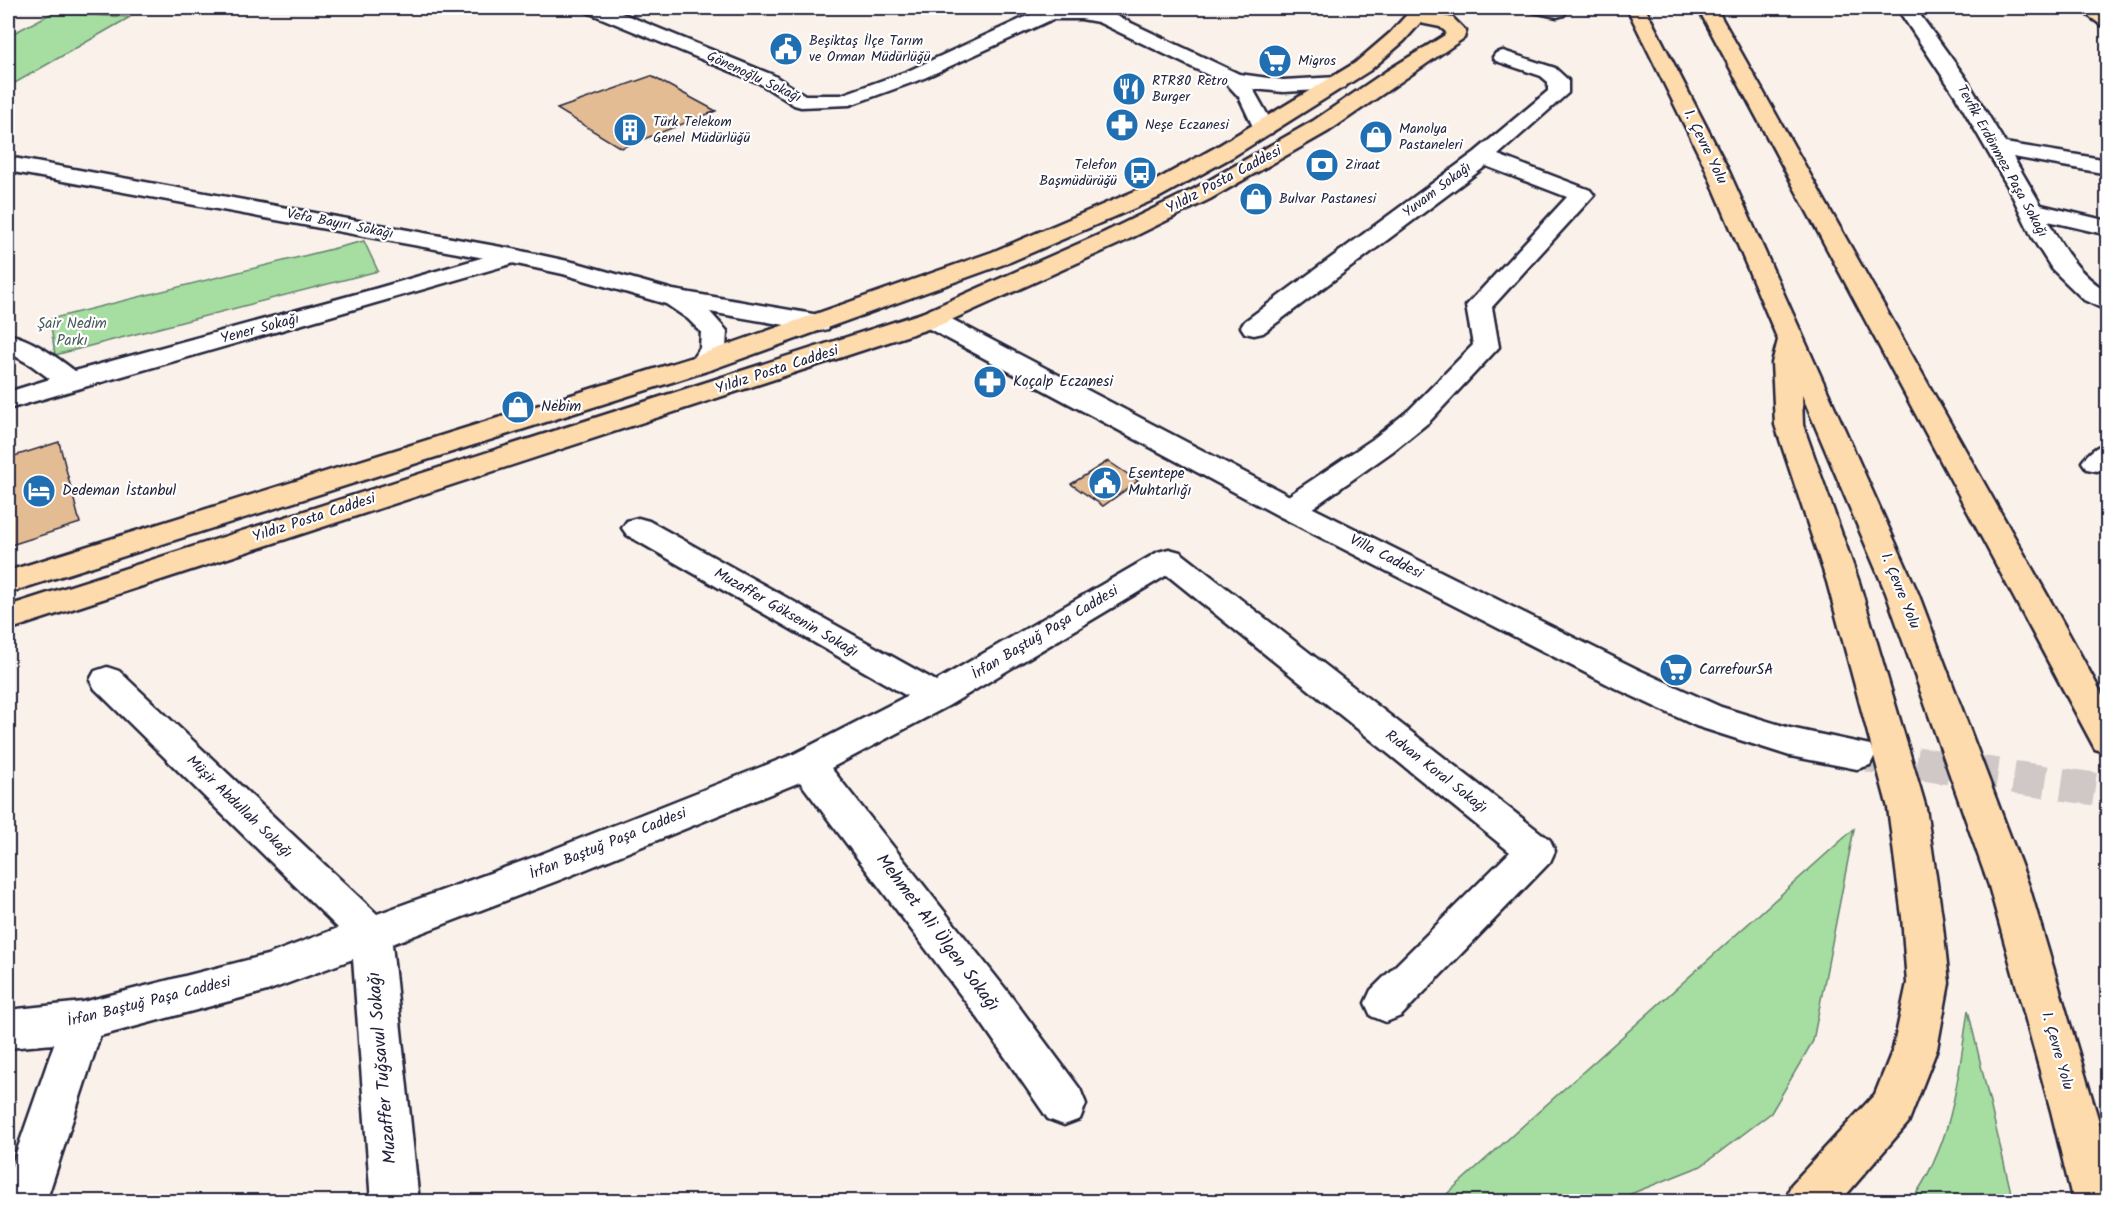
<svg xmlns="http://www.w3.org/2000/svg" width="2115" height="1209" font-family="Kalam,sans-serif">
  <style>
    .green { fill: #a6dda1; stroke: #64806e; stroke-width: 1.5 }
    .building { fill: #e4bc94; stroke: #22223b; stroke-width: 1.5 }
    .lines { fill: none; stroke-linecap: round; stroke-linejoin: round }
    .secondary-tunnel { stroke: #cfc8c7; stroke-width: 33; stroke-dasharray: 33 16; stroke-linecap: butt }
    .minor-casing { stroke: #22223b; stroke-width: 5 }
    .tertiary-casing { stroke: #22223b; stroke-width: 5 }
    .secondary-casing { stroke: #22223b; stroke-width: 5 }
    .primary-casing { stroke: #22223b; stroke-width: 5 }
    .trunk-casing { stroke: #22223b; stroke-width: 5 }
    .minor { fill: #fff; fill-rule: evenodd }
    .tertiary { fill: #fff; fill-rule: evenodd }
    .secondary { fill: #fff; fill-rule: evenodd }
    .primary { fill: #fedbac; fill-rule: evenodd }
    .trunk { fill: #fedbac; fill-rule: evenodd }
    .labels { text-anchor: middle; dominant-baseline: central; stroke-width: 4.5; stroke-linejoin: round; paint-order: stroke }
    .far-poi-label { font-size: 14px; fill: #22223b; stroke: #fff; text-anchor: start }
    .far-street-label { font-size: 14px; fill: #22223b; stroke: #fff }
    .street-label { font-size: 15px; fill: #22223b; stroke: #fff }
    .park-label { font-size: 15px; fill: #4a5a5a; stroke: #fff }
    .poi-label { font-size: 15px; fill: #22223b; stroke: #fff; text-anchor: start }
    .near-street-label { font-size: 18px; fill: #22223b; stroke: #fff }
  </style>
  <rect width="100%" height="100%" fill="#faf2ea"/>
  <filter id="ink" filterUnits="userSpaceOnUse"><feTurbulence type="fractalNoise" baseFrequency=".0167" numOctaves="2"/><feDisplacementMap in="SourceGraphic" scale="12" xChannelSelector="R" yChannelSelector="G"/><feConvolveMatrix kernelMatrix="1 2 1 2 8 2 1 2 1" color-interpolation-filters="sRGB"/></filter>
  <g filter="url(#ink)">
    <path class="green" d="M52 13 130 17 8 87V36Z
      M364 241 378 271 55 355 50 319Z
      M1854 829 1813 1041 1771 1113 1701 1166 1613 1201H1439Z
      M1968 1010 2013 1201H1911C1953 1143 1958 1080 1968 1010Z"/>
    <path class="building" d="M651 76 716 111 621 148 557 109Z
      M59 442 80 523 8 546V458Z
      M1108 461 1138 481 1103 506 1071 484Z"/>
    <g class="lines">
      <path class="secondary-tunnel" d="M1868 756 2108 791"/>
      <defs>
        <path id="minor" d="M585 8H609L773 75 805 95H841L908 71 1043 9 1103 8 1110 13 1239 74 1283 80 1338 77 1345 79 1348 83 1345 87 1338 89 1283 92 1253 89 1275 128 1272 133 1264 134 1256 133 1239 97 1227 84 1098 22 1081 19H1053L922 79 850 105 801 107 794 105 759 83 587 12Z
          M1531 8H1566V11L1564 15 1557 17 1533 12Z
          M1897 8H1915L1965 77 2005 143 2108 160V174L2013 157 2041 205 2108 221V235L2048 221C2063 249 2079 275 2108 292V311L2084 300 2052 269 2033 239 2008 187 1955 95Z
          M1503 51 1555 68 1568 80V93L1498 155 1590 190 1594 195 1492 307 1499 347 1429 422 1393 451 1301 516 1290 519 1279 516 1275 509 1279 502 1373 439 1409 410 1473 345 1466 306 1567 197 1486 166 1263 333 1254 335 1245 333 1241 327 1245 321 1475 152 1548 91V82L1541 76 1496 61 1493 57 1496 53Z
          M512 249 521 251 524 256 521 261 8 409V392L50 379 31 365 8 352V334C32 339 55 356 75 371L378 288Z
          M2108 443V468L2097 471 2087 469 2082 462C2089 452 2096 446 2108 443Z
          M638 518 649 521 936 681 1158 552 1169 549 1180 552 1550 840 1555 851 1550 862 1401 1016 1386 1022 1371 1016 1365 1003 1371 990 1510 852 1167 575 948 706 831 768 1008 992 1080 1089 1086 1104 1080 1119 1064 1125 1048 1119 978 1018 800 782 562 879 392 944 419 1202H371L353 959 267 991 100 1036 46 1202H8V1176L54 1044 8 1048V1010L83 1002 267 955 338 928 95 689 90 680 95 671 107 667 119 671 377 914 534 857 794 754 907 696 627 535 622 528 627 521Z"/>
        <path id="tertiary" d="M8 157 512 249 577 263 673 290 819 315 828 317 832 323 828 329 819 331 710 312 727 331 726 348 713 369 703 371 693 369 689 363 700 348 701 332 688 319 666 304 563 274 512 263 8 171Z"/>
        <path id="secondary" d="M931 311 940 313 1301 502 1639 670 1721 707 1790 728 1870 745 1875 755 1870 765 1857 769 1790 756 1696 726 1615 688 1279 516 922 325 918 319 922 313Z"/>
        <path id="primary" d="M1413 8H1432L1428 13 1453 18 1466 31 1464 38 1329 131 1210 199 1121 243 940 325 8 630V606L922 313 1103 233 1194 189 1313 121 1385 72 1445 35 1446 32 1440 27 1420 23 1404 41 1369 71 1234 156 1158 198 1010 262 713 369 8 593V571L693 357 992 252 1142 188 1218 146 1355 63 1390 33Z
          M2078 8H2099L2108 13V27L2101 25Z"/>
        <path id="trunk" d="M1627 8H1645L1726 165 1918 593 2029 886 2108 1152V1202H2073L2051 1111 1989 886 1886 593 1802 395 1803 425 1859 582 1926 808 1942 917 1949 983 1937 1049 1908 1123 1840 1202H1785L1791 1185 1875 1094 1893 1049 1907 983 1902 917 1888 808 1827 582 1775 425 1772 363 1778 340 1704 165Z
          M1698 8H1716L2063 623 2108 705V753L2095 749Z"/>
      </defs>
      <use href="#minor" class="minor-casing"/>
      <use href="#tertiary" class="tertiary-casing"/>
      <use href="#secondary" class="secondary-casing"/>
      <use href="#primary" class="primary-casing"/>
      <use href="#trunk" class="trunk-casing"/>
      <use href="#minor" class="minor"/>
      <use href="#tertiary" class="tertiary"/>
      <use href="#secondary" class="secondary"/>
      <use href="#primary" class="primary"/>
      <use href="#trunk" class="trunk"/>
    </g>
  </g>
  <defs>
    <symbol id="civic-disc" viewBox="-11 -11 22 22"><circle r="9.5" fill="#1f6fb2" stroke="#fff"/><path d="M-.6-6.5H3V-4.5H.6V-3L4-1V1h2V6H-6V1h2V-1L-.6-3ZM-1.2 2.5V6h2.4V2.5Z" fill="#fff"/></symbol>
    <symbol id="supermarket-disc" viewBox="-11 -11 22 22"><circle r="9.5" fill="#1f6fb2" stroke="#fff"/><path d="M-6-5.5h2.5l.6 2H6L4.5 2H-2.5L-4.4-4H-6ZM-1.5 3.2a1.3 1.3 0 1 0 .1 0ZM3 3.2a1.3 1.3 0 1 0 .1 0Z" fill="#fff"/></symbol>
    <symbol id="restaurant-disc" viewBox="-11 -11 22 22"><circle r="9.5" fill="#1f6fb2" stroke="#fff"/><path d="M-5-6h1v4h1v-4h1v4h1v-4h1v5L-1.5 .5V6h-2V.5L-5-1ZM5-6V6H3V1.5H1.5Q1.5-4 5-6Z" fill="#fff"/></symbol>
    <symbol id="pharmacy-disc" viewBox="-11 -11 22 22"><circle r="9.5" fill="#1f6fb2" stroke="#fff"/><path d="M-2-6h4v4h4v4h-4v4h-4v-4h-4v-4h4Z" fill="#fff"/></symbol>
    <symbol id="building-disc" viewBox="-11 -11 22 22"><circle r="9.5" fill="#1f6fb2" stroke="#fff"/><path d="M-4-6H4V6H1V3H-1V6H-4ZM-2.5-4.3h1.7v1.8h-1.7ZM.8-4.3h1.7v1.8H.8ZM-2.5-1h1.7V.8h-1.7ZM.8-1h1.7V.8H.8Z" fill="#fff"/></symbol>
    <symbol id="shop-disc" viewBox="-11 -11 22 22"><circle r="9.5" fill="#1f6fb2" stroke="#fff"/><path d="M-5-2.5h2.3a2.7 3.5 0 0 1 5.4 0H5L5.5 6h-11ZM-1.5-2.5h3a1.5 2.3 0 0 0-3 0Z" fill="#fff"/></symbol>
    <symbol id="bank-disc" viewBox="-11 -11 22 22"><circle r="9.5" fill="#1f6fb2" stroke="#fff"/><path d="M-6-4H6V4H-6ZM0-2.3a2.3 2.3 0 1 0 0 4.6a2.3 2.3 0 1 0 0-4.6Z" fill="#fff"/></symbol>
    <symbol id="bus-disc" viewBox="-11 -11 22 22"><circle r="9.5" fill="#1f6fb2" stroke="#fff"/><path d="M-5-6H5V4H4V6H2V4H-2V6H-4V4H-5ZM-3.5-4V0h7V-4ZM-3.5 1.2v1.5H-2V1.2ZM2 1.2v1.5H3.5V1.2Z" fill="#fff"/></symbol>
    <symbol id="hotel-disc" viewBox="-11 -11 22 22"><circle r="9.5" fill="#1f6fb2" stroke="#fff"/><path d="M-6-4.5h1.5V1H6V5H4.5V3h-9V5H-6ZM-4 0a1.8 1.8 0 1 1 3.6 0ZM.5 0V-2.5h3Q6-2.5 6 0Z" fill="#fff"/></symbol>
  </defs>
  <g fill-rule="evenodd">
    <use href="#civic-disc" x="767" y="30" width="38" height="38"/>
    <use href="#supermarket-disc" x="1256" y="42" width="38" height="38"/>
    <use href="#restaurant-disc" x="1110" y="70" width="38" height="38"/>
    <use href="#pharmacy-disc" x="1103" y="106" width="38" height="38"/>
    <use href="#building-disc" x="611" y="111" width="38" height="38"/>
    <use href="#shop-disc" x="1357" y="118" width="38" height="38"/>
    <use href="#bank-disc" x="1303" y="146" width="38" height="38"/>
    <use href="#bus-disc" x="1121" y="154" width="38" height="38"/>
    <use href="#shop-disc" x="1237" y="180" width="38" height="38"/>
    <use href="#pharmacy-disc" x="971" y="363" width="38" height="38"/>
    <use href="#shop-disc" x="499" y="388" width="38" height="38"/>
    <use href="#civic-disc" x="1086" y="464" width="38" height="38"/>
    <use href="#hotel-disc" x="20" y="472" width="38" height="38"/>
    <use href="#supermarket-disc" x="1657" y="651" width="38" height="38"/>
  </g>
  <g class="labels">
    <g class="far-poi-label">
      <text x="809" y="41">Beşiktaş İlçe Tarım<tspan x="809" dy="16">ve Orman Müdürlüğü</tspan></text>
      <text x="1298" y="61">Migros</text>
      <text x="1152" y="81">RTR80 Retro<tspan x="1152" dy="16">Burger</tspan></text>
      <text x="653" y="122">Türk Telekom<tspan x="653" dy="16">Genel Müdürlüğü</tspan></text>
      <text x="1145" y="125">Neşe Eczanesi</text>
      <text x="1399" y="129">Manolya<tspan x="1399" dy="16">Pastaneleri</tspan></text>
      <text x="1117" y="165" text-anchor="end">Telefon<tspan x="1117" dy="16">Başmüdürüğü</tspan></text>
      <text x="1345" y="165">Ziraat</text>
      <text x="1279" y="199">Bulvar Pastanesi</text>
    </g>
    <g class="far-street-label">
      <text transform="translate(754 77) rotate(25)">Gönenoğlu Sokağı</text>
      <text transform="translate(2002 161) rotate(61)">Tevfik Erdönmez Paşa Sokağı</text>
      <text transform="translate(1437 190) rotate(-37)">Yuvam Sokağı</text>
      <text transform="translate(340 224) rotate(11)">Vefa Bayırı Sokağı</text>
    </g>
    <g class="street-label">
      <text transform="translate(1705 147) rotate(64)">1. Çevre Yolu</text>
      <text transform="translate(1224 180) rotate(-28)">Yıldız Posta Caddesi</text>
      <text transform="translate(260 329) rotate(-15)">Yener Sokağı</text>
      <text transform="translate(777 370) rotate(-18)">Yıldız Posta Caddesi</text>
      <text transform="translate(314 518) rotate(-18)">Yıldız Posta Caddesi</text>
      <text transform="translate(1386 557) rotate(27)">Villa Caddesi</text>
      <text transform="translate(1900 591) rotate(68)">1. Çevre Yolu</text>
      <text transform="translate(786 613) rotate(30)">Muzaffer Göksenin Sokağı</text>
      <text transform="translate(1045 633) rotate(-31)">İrfan Baştuğ Paşa Caddesi</text>
      <text transform="translate(1436 772) rotate(38)">Rıdvan Koral Sokağı</text>
      <text transform="translate(239 807) rotate(44)">Müşir Abdullah Sokağı</text>
      <text transform="translate(608 844) rotate(-22)">İrfan Baştuğ Paşa Caddesi</text>
      <text transform="translate(149 1002) rotate(-14)">İrfan Baştuğ Paşa Caddesi</text>
      <text transform="translate(2057 1051) rotate(74)">1. Çevre Yolu</text>
    </g>
    <g class="park-label">
      <text x="72" y="324">Şair Nedim<tspan x="72" dy="17">Parkı</tspan></text>
    </g>
    <g class="poi-label">
      <text x="1013" y="382">Koçalp Eczanesi</text>
      <text x="541" y="407">Nebim</text>
      <text x="1128" y="474">Esentepe<tspan x="1128" dy="17">Muhtarlığı</tspan></text>
      <text x="62" y="491">Dedeman İstanbul</text>
      <text x="1699" y="670">CarrefourSA</text>
    </g>
    <g class="near-street-label">
      <text transform="translate(937 933) rotate(53)">Mehmet Ali Ülgen Sokağı</text>
      <text transform="translate(383 1068) rotate(-95)">Muzaffer Tuğsavul Sokağı</text>
    </g>
  </g>
  <rect width="2115" height="1209" fill="none" stroke="#fff" stroke-width="30"/>
  <rect x="15" y="15" width="2085" height="1179" fill="none" stroke="#22223b" stroke-width="2" filter="url(#ink)"/>
</svg>
